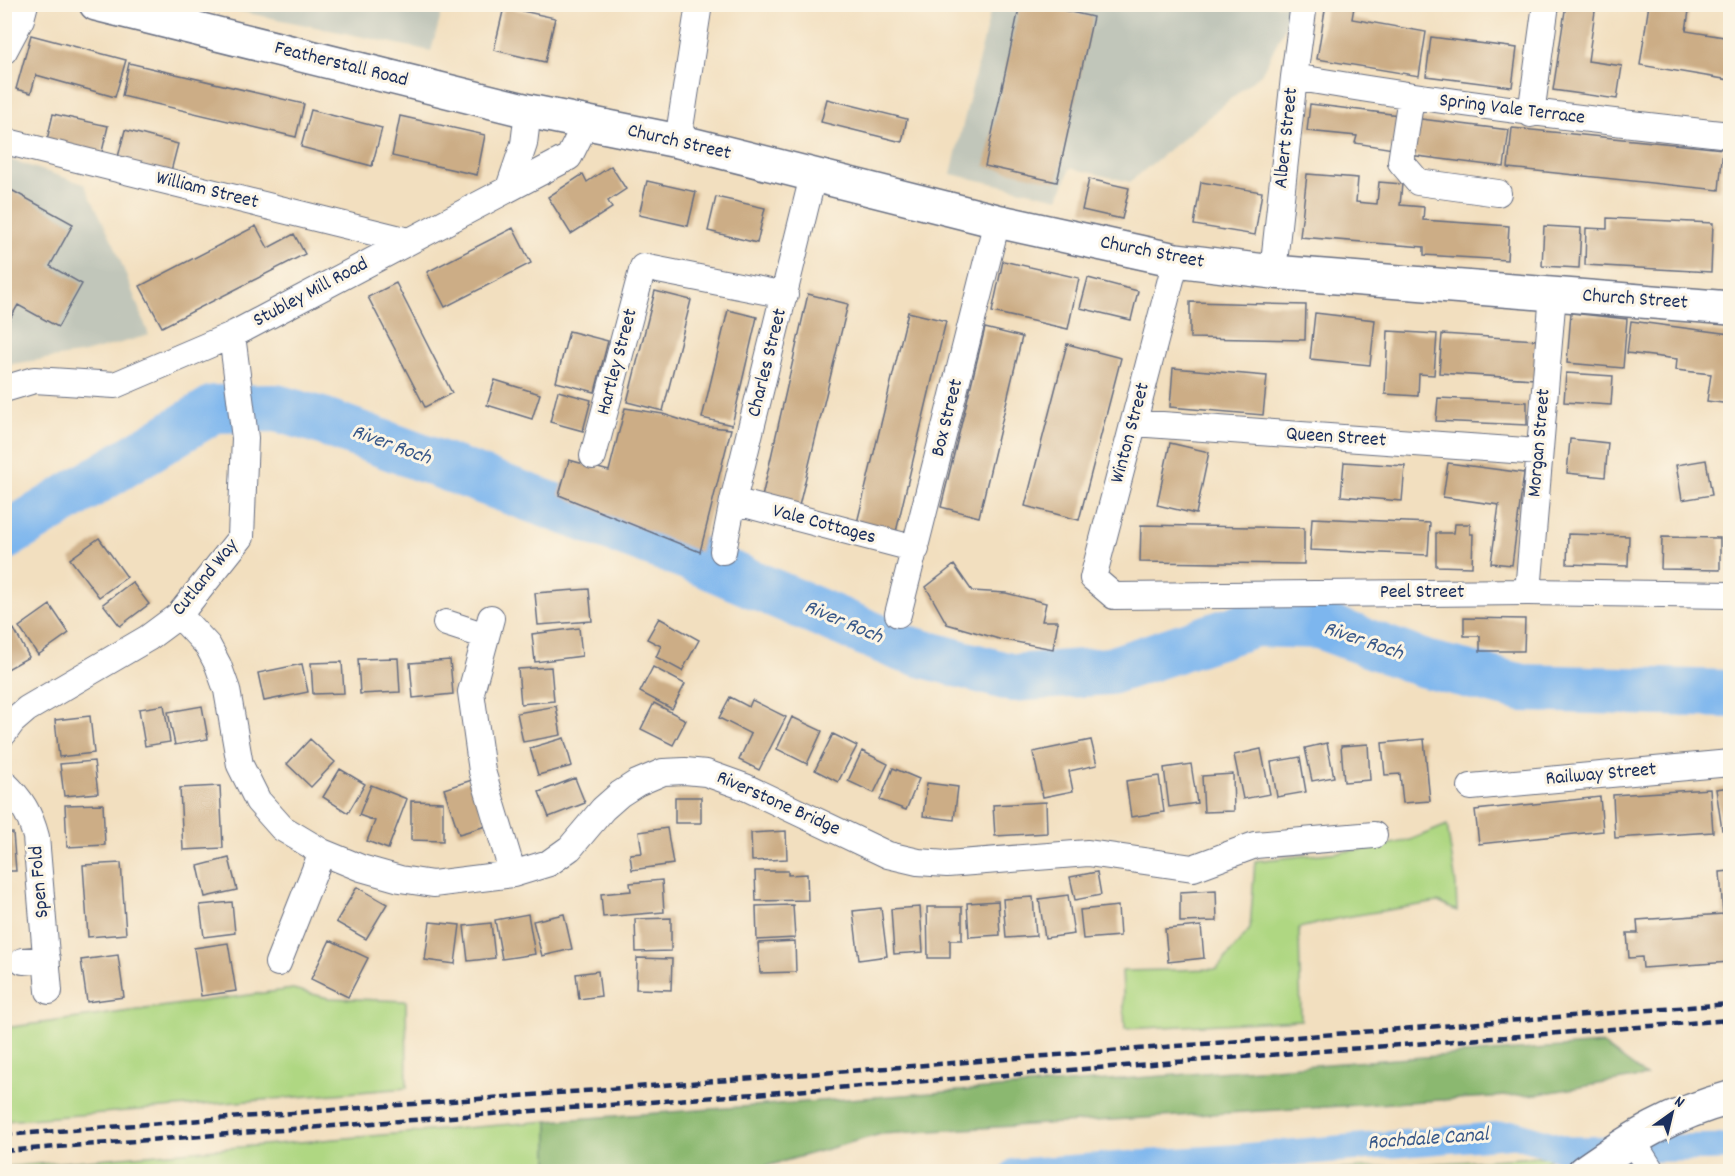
<svg xmlns="http://www.w3.org/2000/svg" width="1735" height="1176" font-family="Dekko,sans-serif">
  <style>
    .industrial { fill: #c1c6ba }
    .green { fill: #afd782; stroke: #658370; stroke-width: 1.5 }
    .forest { fill: #8bb870; stroke: #537467; stroke-width: 1.5 }
    .lines { fill: none; stroke-linecap: round; stroke-linejoin: round }
    .canal { stroke: #7db6ee; stroke-width: 27 }
    .river { stroke: #7db6ee; stroke-width: 48 }
    .building { fill: #ccad86 }
    .minor-casing { stroke: #666d80; stroke-width: 28 }
    .secondary-casing { stroke: #666d80; stroke-width: 36 }
    .trunk-casing { stroke: #666d80; stroke-width: 36 }
    .minor { stroke: #fff; stroke-width: 26 }
    .secondary { stroke: #fff; stroke-width: 33 }
    .trunk { stroke: #fff; stroke-width: 33 }
    .rail { stroke: #1b2f5e; stroke-width: 4.5; stroke-dasharray: 9 4.5; stroke-linecap: butt }
    .labels { text-anchor: middle; dominant-baseline: central; stroke-width: 6; stroke-linejoin: round; paint-order: stroke }
    .street-label { font-size: 20px; fill: #1b2f5e; stroke: #fcf5e5 }
    .water-label { font-size: 21px; font-style: italic; fill: #385889; stroke: #fcf5e5 }
  </style>
  <rect width="100%" height="100%" fill="#fcf5e5"/>
  <filter id="ink" filterUnits="userSpaceOnUse"><feTurbulence type="fractalNoise" baseFrequency=".0167" numOctaves="2"/><feDisplacementMap in="SourceGraphic" scale="12" xChannelSelector="R" yChannelSelector="G"/><feConvolveMatrix kernelMatrix="1 2 1 2 8 2 1 2 1" color-interpolation-filters="sRGB"/></filter>
  <filter id="wash" filterUnits="userSpaceOnUse"><feTurbulence type="fractalNoise" baseFrequency=".008" numOctaves="4" result="noise"/><feDisplacementMap in="SourceGraphic" scale="24" xChannelSelector="R" yChannelSelector="G"/><feGaussianBlur stdDeviation="1.35" result="paint"/><feColorMatrix in="noise" values="0 0 0 0 0 0 0 0 0 0 0 0 0 0 0 0 0 1.4 0 .05"/><feComposite in="paint" operator="in"/></filter>
  <g filter="url(#wash)">
    <rect width="100%" height="100%" fill="#f2dfbf"/>
    <path class="industrial" d="M209 5V4L520 5 443 8 431 51Z
      M992 5H1296L1262 73 1130 182 1070 168 1059 198 951 174Z
      M5 158 84 184 114 244 149 335 85 353 5 365Z"/>
    <path class="green" d="M1447 825 1456 885 1457 911 1438 902 1345 917 1299 928 1301 1020 1125 1029 1122 971 1217 969 1250 929 1255 861 1367 849 1410 840Z
      M293 989 328 998 406 1001 407 1088 5 1121V1028Z
      M548 1121V1171H5V1167Z
      M1554 1156 1532 1171H1314Z"/>
    <path class="forest" d="M1602 1044 1646 1076 1539 1094 881 1134 749 1171H548V1121Z"/>
    <g class="lines">
      <path class="canal" d="M1015 1172 1230 1158 1516 1134 1567 1150 1730 1147"/>
      <path class="river" d="M4 537 214 409 276 408 322 421 687 556 902 648 1013 678 1110 671 1255 623 1319 625 1425 664 1523 688 1730 694"/>
    </g>
    <g id="blocks">
      <path class="building" d="M1020 4H1036L1093 17 1057 182 985 166Z
        M1326 4 1354 7 1352 19 1426 32 1419 76 1317 59Z
        M1566 4H1596L1588 61 1622 66 1617 99 1553 90Z
        M1649 4H1690L1686 31 1730 38V80L1640 65Z
        M504 7 555 18 545 62 494 50Z
        M31 35 126 60 115 97 36 75 31 93 16 89Z
        M1431 37 1517 48 1512 87 1426 76Z
        M129 63 304 104 296 137 122 96Z
        M827 99 907 119 902 142 821 122Z
        M1310 104 1399 115 1393 149 1355 143 1357 136 1307 131Z
        M311 110 382 128 372 166 301 147Z
        M53 114 108 126 101 156 46 144Z
        M400 116 485 135 477 175 392 156Z
        M1413 118 1509 130 1504 167 1409 155Z
        M1512 128 1723 149 1719 190 1508 168Z
        M125 130 178 144 170 175 117 161Z
        M611 166 626 189 608 201 612 208 571 234 548 197 583 174 587 182Z
        M1307 174 1358 178 1356 202 1377 204 1379 182 1402 184 1400 205 1424 207 1423 220 1509 226 1507 260 1424 255V247L1300 237Z
        M1089 179 1129 188 1122 219 1082 210Z
        M647 181 696 192 688 226 639 215Z
        M1201 182 1262 192 1255 235 1194 225Z
        M4 186 73 224 50 266 82 284 58 327 18 305 4 329Z
        M716 197 765 208 757 243 708 231Z
        M1607 218 1713 223 1711 272 1585 265 1586 228 1607 229Z
        M256 226 268 248 294 234 305 254 162 327 140 286Z
        M1544 226 1581 228 1579 268 1542 266Z
        M513 228 531 263 445 307 427 272Z
        M1003 261 1079 278 1068 329 992 312Z
        M1088 278 1138 291 1131 320 1080 308Z
        M396 283 452 393 425 407 368 297Z
        M655 291 691 300 663 411 627 402Z
        M808 294 848 304 799 506 762 497Z
        M1190 302 1306 305 1305 340 1190 338Z
        M728 310 757 317 732 425 702 418Z
        M908 312 946 321 896 532 857 523Z
        M1315 313 1375 320 1370 365 1310 359Z
        M1571 313 1627 319 1623 368 1567 363Z
        M1631 321 1730 334V404L1707 401 1711 374 1676 370 1677 359 1627 353Z
        M985 328 1022 337 979 517 941 507Z
        M569 331 608 341 595 392 556 382Z
        M1388 331 1437 334 1434 375 1419 374 1418 396 1385 394Z
        M1442 334 1537 340 1535 379 1439 373Z
        M1067 344 1121 358 1079 520 1025 506Z
        M1173 368 1267 376 1263 415 1170 407Z
        M1566 373 1613 376 1611 405 1564 402Z
        M495 380 540 394 532 419 487 405Z
        M558 391 591 400 583 431 550 422Z
        M1438 398 1527 402V425L1436 421Z
        M625 408 663 414 700 426 731 429 700 552 559 495 569 460 609 471Z
        M1570 439 1608 443 1605 477 1567 473Z
        M1170 443 1209 452 1196 514 1157 505Z
        M1706 460 1712 495 1682 500 1676 465Z
        M1344 462 1405 466 1402 501 1341 496Z
        M1448 463 1524 473 1512 565 1491 563 1499 505 1443 497Z
        M1312 518 1430 523 1428 555 1310 550Z
        M1455 524H1470V534H1473L1472 567 1436 566V533H1454Z
        M1141 525 1304 528V564L1140 562Z
        M1568 534 1629 536 1628 566 1567 564Z
        M1662 537 1720 538V570L1661 569Z
        M99 538 127 577 99 597 70 559Z
        M954 565 972 591 1006 593 1046 603 1042 621H1058L1053 649 999 639 947 624 926 587Z
        M132 582 149 604 120 626 103 604Z
        M589 589 592 621 538 625 535 593Z
        M50 605 69 633 38 655 19 627Z
        M659 618 699 640 682 671 656 657 661 646 647 639Z
        M1464 618 1525 619 1524 651H1480V636H1464Z
        M579 628 582 656 535 662 532 634Z
        M14 629 29 657 4 671V634Z
        M398 658 400 692 360 694 358 659Z
        M450 660 453 694 413 698 410 663Z
        M342 662 344 693 313 694 311 663Z
        M302 664 308 692 264 701 258 673Z
        M551 667 554 701 521 704 518 669Z
        M653 667 685 684 672 709 640 692Z
        M730 697 749 707 752 700 786 717 759 770 739 760 751 734 719 718Z
        M654 703 686 720 673 745 641 729Z
        M164 705 170 742 145 746 139 709Z
        M202 706 208 739 175 745 168 712Z
        M556 706 561 735 523 742 517 713Z
        M90 716 94 753 59 757 55 720Z
        M792 717 822 731 807 764 777 749Z
        M833 734 857 746 838 782 815 770Z
        M564 738 572 766 538 775 530 748Z
        M310 739 335 762 311 787 287 764Z
        M1424 739 1430 801 1403 803 1400 774 1385 775 1382 743Z
        M1091 740 1097 765 1069 771 1073 791 1043 797 1033 752Z
        M1327 743 1334 777 1312 781 1305 748Z
        M1368 744 1370 780 1344 782 1341 746Z
        M1261 749 1270 794 1243 799 1234 755Z
        M862 751 888 764 874 793 848 781Z
        M1300 757 1306 792 1277 797 1271 762Z
        M94 761 98 793 64 796 60 764Z
        M1191 764 1197 803 1169 807 1164 768Z
        M893 768 919 779 906 810 880 800Z
        M340 769 365 784 348 813 323 797Z
        M1233 774 1234 811 1204 812 1202 776Z
        M1159 776 1164 812 1131 817 1126 781Z
        M575 778 585 803 549 817 539 792Z
        M472 780 486 826 459 834 444 789Z
        M927 783 958 787 954 820 923 816Z
        M371 785 407 799 388 849 367 841 375 821 359 815Z
        M220 786 223 848 183 850 180 788Z
        M1730 787V828L1722 830 1716 789Z
        M1710 789 1713 832 1615 838 1613 795Z
        M675 797H701V823H675Z
        M1600 797 1603 831 1479 844 1475 810Z
        M411 801 443 802V841L411 840Z
        M1046 802 1047 833 995 836 993 805Z
        M103 804 105 845 67 847 65 805Z
        M667 828 673 864 632 870 630 854 642 853 639 832Z
        M786 831 787 859 752 861 751 833Z
        M4 833H13L16 871H4Z
        M229 858 237 890 205 897 198 866Z
        M121 863 126 934 88 937 83 865Z
        M755 871H788V875L807 874 808 900 756 901Z
        M1730 871V962L1643 968 1642 957 1629 958 1627 933H1638L1637 920 1723 914 1720 872Z
        M1097 872 1101 895 1075 900 1070 877Z
        M662 880 664 912 603 917 601 894 631 891 630 883Z
        M357 887 387 904 366 939 336 922Z
        M1216 890 1217 921 1180 922V892Z
        M1068 895 1074 934 1045 938 1039 899Z
        M1033 897 1036 936 1006 938 1003 899Z
        M998 901 1000 935 969 937 967 903Z
        M232 902 235 933 204 937 200 905Z
        M793 905 795 938 757 940 756 906Z
        M1118 906 1120 936 1083 939 1080 910Z
        M920 907 923 952 894 954 891 909Z
        M927 907H962V940H950V958H928Z
        M881 908 887 956 859 960 853 911Z
        M528 914 535 954 502 959 495 920Z
        M564 914 572 949 542 956 533 921Z
        M671 918V951L636 952 635 919Z
        M430 922 460 925 455 964 425 960Z
        M491 923 495 958 468 961 464 926Z
        M1201 926 1204 958 1168 962 1165 929Z
        M330 940 368 958 348 997 311 979Z
        M795 941 796 972 760 973 758 943Z
        M228 943 236 991 201 996 194 948Z
        M118 955 124 997 87 1002 81 960Z
        M637 958 672 959 671 990 636 989Z
        M598 971 601 996 579 999 576 974Z"/>
    </g>
  </g>
  <g filter="url(#ink)">
    <use href="#blocks" fill-opacity="0" stroke="#666d80" stroke-width="1.5"/>
    <g class="lines">
      <defs>
        <path id="minor" d="M4 51 21 19 25 4
          M1294 77C1439 102 1584 119 1730 135
          M1411 97 1401 162 1418 182 1498 193
          M1531 114 1546 4
          M4 141 409 241
          M678 141 699 4
          M509 188 524 144 528 111
          M1176 260 1093 578 1114 596 1528 592 1730 595
          M1273 272 1294 77 1304 4
          M4 389 34 380 115 385 232 335 569 157 586 123
          M1134 423 1539 452
          M593 456 643 267 785 295
          M733 501 916 549
          M723 551 733 501 813 176
          M1528 592 1553 294
          M898 614 997 221
          M179 615 208 646 218 665 227 690 240 765 258 801 282 828 322 852 361 868 400 879 433 884 513 874 549 863 570 848 603 809 620 794 637 783 663 772 685 771 706 773 745 787 888 855 918 862 947 864 1088 853 1193 868 1255 845 1374 835
          M491 618 471 692 482 771 513 874
          M446 623 486 636
          M4 733 12 722 27 709 148 638 179 615 241 537 245 438 232 335
          M4 783C21 799 30 814 36 837L49 991
          M1471 787 1730 763
          M23 961 47 959
          M278 963 322 852
          M1631 1139 1652 1172"/>
        <path id="secondary" d="M1584 1172C1634 1137 1671 1114 1730 1098"/>
        <path id="trunk" d="M96 4 528 111 678 141 997 221 1176 260 1273 272 1730 308"/>
      </defs>
      <use href="#minor" class="minor-casing"/>
      <use href="#secondary" class="secondary-casing"/>
      <use href="#trunk" class="trunk-casing"/>
      <use href="#minor" class="minor"/>
      <use href="#secondary" class="secondary"/>
      <use href="#trunk" class="trunk"/>
      <path class="rail" d="M4 1135 1730 1004
        M4 1151 1730 1020"/>
    </g>
  </g>
  <g class="labels">
    <g class="street-label">
      <text transform="translate(341 65) rotate(14)">Featherstall Road</text>
      <text transform="translate(1512 110) rotate(7)">Spring Vale Terrace</text>
      <text transform="translate(1287 138) rotate(-84)">Albert Street</text>
      <text transform="translate(679 143) rotate(13)">Church Street</text>
      <text transform="translate(207 191) rotate(14)">William Street</text>
      <text transform="translate(1152 253) rotate(11)">Church Street</text>
      <text transform="translate(311 293) rotate(-28)">Stubley Mill Road</text>
      <text transform="translate(1635 300) rotate(4)">Church Street</text>
      <text transform="translate(618 362) rotate(-75)">Hartley Street</text>
      <text transform="translate(768 363) rotate(-76)">Charles Street</text>
      <text transform="translate(948 418) rotate(-76)">Box Street</text>
      <text transform="translate(1131 433) rotate(-75)">Winton Street</text>
      <text transform="translate(1336 438) rotate(4)">Queen Street</text>
      <text transform="translate(1540 443) rotate(-85)">Morgan Street</text>
      <text transform="translate(824 525) rotate(15)">Vale Cottages</text>
      <text transform="translate(206 578) rotate(-51)">Cutland Way</text>
      <text x="1422" y="593">Peel Street</text>
      <text transform="translate(1601 775) rotate(-5)">Railway Street</text>
      <text transform="translate(778 804) rotate(24)">Riverstone Bridge</text>
      <text transform="translate(40 882) rotate(-95)">Spen Fold</text>
    </g>
    <g class="water-label">
      <text transform="translate(391 446) rotate(20)">River Roch</text>
      <text transform="translate(843 623) rotate(23)">River Roch</text>
      <text transform="translate(1363 642) rotate(19)">River Roch</text>
      <text transform="translate(1428 1140) rotate(-4)">Rochdale Canal</text>
    </g>
  </g>
  <rect width="1735" height="1176" fill="none" stroke="#fcf5e5" stroke-width="24"/>
  <g transform="translate(1672 1113) rotate(34)" stroke="#fcf5e5" stroke-width="4.5" paint-order="stroke">
  <path d="M0-4.5L10 22L0 15L-10 22Z" fill="#1b2f5e"/>
  <text y="-9" font-size="16" font-weight="bold" text-anchor="middle" fill="#1b2f5e">N</text>
  </g>
</svg>
